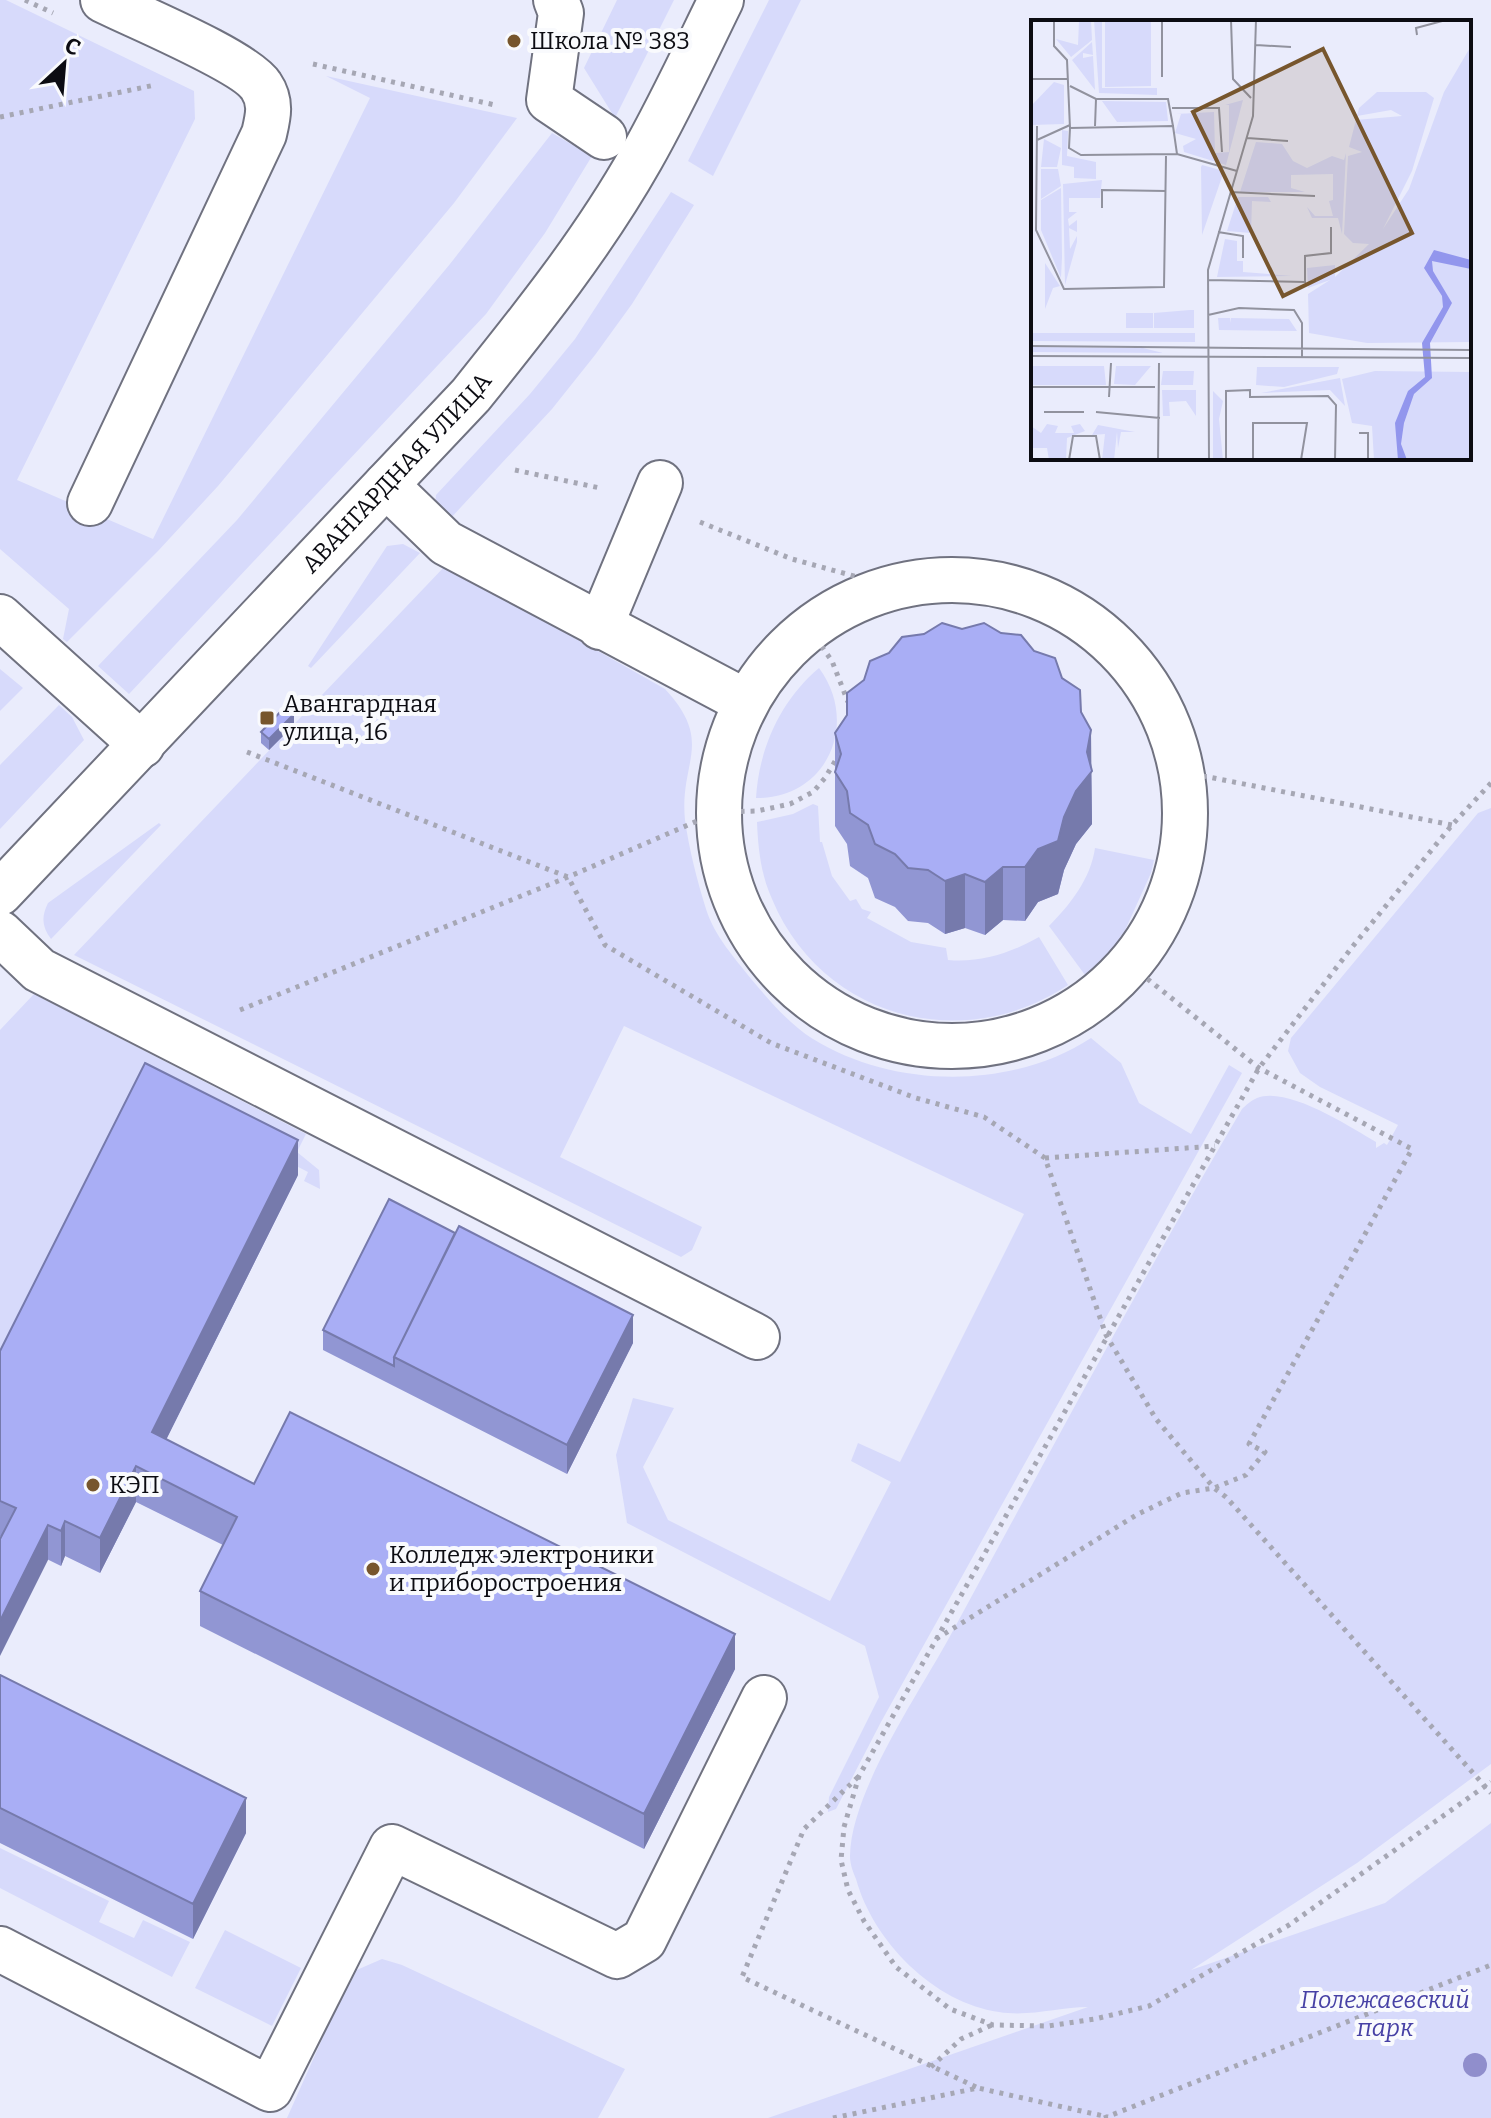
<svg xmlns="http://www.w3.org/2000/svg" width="1491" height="2118" font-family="Bitter,serif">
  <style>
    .green { fill: #d7dafb }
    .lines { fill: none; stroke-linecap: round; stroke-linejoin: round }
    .minor-casing { stroke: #707280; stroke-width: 48 }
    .path { stroke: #a6a7b4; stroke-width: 5; stroke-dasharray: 4 6; stroke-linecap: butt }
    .minor { stroke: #fff; stroke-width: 44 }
    .tree { fill: #908ecc }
    .wall { fill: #9196d3 }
    .shaded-wall { fill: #767aac }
    .building { fill: #a9aef5; stroke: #767aac; stroke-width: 2 }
    .poi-dot { fill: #77562d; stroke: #f9fafd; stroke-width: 3 }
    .labels { text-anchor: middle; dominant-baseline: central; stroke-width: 8; stroke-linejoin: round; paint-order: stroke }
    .poi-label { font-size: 24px; fill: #0c0c12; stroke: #f9fafd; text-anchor: start }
    .street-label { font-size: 24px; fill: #0c0c12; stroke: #f9fafd }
    .park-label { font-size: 24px; font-style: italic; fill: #4741a5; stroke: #f9fafd }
    .inset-road { fill: none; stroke: #91929e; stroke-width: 2 }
    .view { fill: #77562d; fill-opacity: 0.15; stroke: #77562d; stroke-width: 4 }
    .inset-edge { fill: none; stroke: #0c0c12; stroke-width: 4 }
  </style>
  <rect width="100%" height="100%" fill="#eaecfc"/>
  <path class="green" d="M0 0H6L194 91 195 119 17 480 153 539 370 98 326 76 517 118 454 203 218 486 158 551 67 642 63 639 69 609 0 549Z
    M617 0H674L615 118 584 68Z
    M769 0H801L713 176 688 161Z
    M552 133 592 156 545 233 486 314 129 694 98 666 237 520 450 264Z
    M671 192 694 205 632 304 595 355 552 409 449 520 435 507 436 495 530 394 575 339Z
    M403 544 420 553 311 668 308 666 387 546Z
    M446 565 665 689C715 743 679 761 685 820 689 849 697 880 706 909 715 937 734 957 752 980 770 1001 789 1024 813 1039 894 1089 1012 1090 1091 1038L1121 1063 1139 1103 1191 1134 1229 1065 1242 1073 881 1722 836 1809 828 1812 829 1797 879 1697 865 1646 627 1523 616 1455 633 1398 674 1408 643 1467 668 1520 830 1601 891 1482 851 1461 858 1443 900 1462 1024 1214 624 1026 560 1157 702 1227 692 1250 681 1257 74 955Z
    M819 668C860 723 827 799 756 798 759 748 781 700 819 668Z
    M0 669 23 688 0 711Z
    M59 705 72 717 84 740 0 829V765Z
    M813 804 818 806 820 842H822L832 876 850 901 856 899 862 909 871 912 867 918 911 942 946 948 948 960C980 963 1011 953 1039 937L1068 985C963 1055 822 1019 772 899 761 875 758 848 757 822L793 814Z
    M1491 808V1764L1357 1863 1191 1970 1385 1903 1491 1823V2118H768L1088 2007C1060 2007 1029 2017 999 2012 934 2003 873 1941 856 1879 853 1872 850 1864 850 1856 851 1789 923 1688 955 1627 1049 1454 1142 1279 1242 1109 1246 1105 1252 1100 1257 1098 1288 1086 1350 1127 1376 1142V1148L1384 1143 1387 1145 1398 1125 1320 1087 1300 1073 1288 1051 1291 1038 1478 813Z
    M159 823 161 825 51 939C42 927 41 917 48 903Z
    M1095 848 1154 860 1151 873 1117 948 1085 975 1049 926C1070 905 1091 878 1095 848Z
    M34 994 306 1134 297 1152 319 1170 320 1189 304 1181 308 1172 143 1087 0 1372V1030Z
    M0 1848 109 1901 99 1922 134 1938 143 1920 190 1942 172 1977 0 1888Z
    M225 1930 301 1968 272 2026 195 1988Z
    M382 1959 402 1965 625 2069 598 2118H287L352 1972Z"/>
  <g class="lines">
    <defs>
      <g id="minor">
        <path d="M556 0 561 13 549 100 604 137"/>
        <path d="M386 485 446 543 746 702"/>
        <path d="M90 503 264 134C268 117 272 102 261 86 245 61 135 16 103 0"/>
        <circle cx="952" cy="813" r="233"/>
        <path d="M0 617 142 745"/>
        <path d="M600 627 660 483"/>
        <path id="s1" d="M0 893 471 395C532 319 593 243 641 158 670 107 695 53 721 0"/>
        <path d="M0 933 39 970 757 1337"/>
        <path d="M0 1949 270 2089 392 1847 617 1956 644 1940 764 1698"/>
      </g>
    </defs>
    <use href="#minor" class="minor-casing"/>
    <path class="path" d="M25 0 53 13
      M313 64 495 105
      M0 117 155 85
      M515 470 600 488
      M700 522 792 559 894 587
      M810 630 832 661 848 702
      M247 752 568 877 605 945 771 1043 916 1098 984 1117 1045 1158 1106 1335 1156 1419 1214 1488 1226 1497 1491 1793
      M1183 772 1452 825
      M1491 783 1452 825 1353 946 1259 1068 859 1776 844 1827 841 1860 848 1890 864 1921 896 1967 950 2009 993 2025 1048 2026 1095 2019 1149 2006 1289 1925 1491 1782
      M240 1010 568 877 718 812 757 811 790 804 813 792 825 778 837 758
      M1045 1158 1215 1146
      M936 1639 1138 1514 1182 1493 1214 1488 1246 1475 1265 1452 1249 1444 1412 1149 1259 1068 1130 965
      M858 1777 804 1829 742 1977 978 2088
      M931 2067 961 2039 992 2025
      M833 2118 978 2088 1108 2117
      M1104 2118 1491 1965"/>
    <use href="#minor" class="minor"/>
  </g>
  <circle class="tree" cx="1475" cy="2065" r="12"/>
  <path class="wall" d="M962 629 1001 633 1034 651 1062 678 1081 712 1091 766 1092 824 1076 844 1064 870 1058 894 1038 902 1025 921 1003 920 985 935 965 928 945 934 928 923 908 921 895 907 875 898 868 878 850 866 847 844 835 826V733Z
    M294 725 269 750 261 743V732Z
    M298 1175 166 1440 254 1484 735 1669 644 1849 200 1626V1591L223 1545 136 1502 100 1573 65 1556 61 1566 0 1536V1351Z
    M323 1330 633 1343 567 1474 323 1350Z
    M0 1675 246 1833 193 1939 0 1843Z"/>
  <path class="shaded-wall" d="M294 714V725L269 750V739Z
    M1091 730 1092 824 1076 844 1064 870 1058 894 1038 902 1025 921V867L1038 849 1087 752Z
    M1003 867V920L985 935V882Z
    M965 874V928L945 934V881Z
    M298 1140V1175L152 1468V1432Z
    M633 1315V1343L567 1474V1445Z
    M136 1466V1502L100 1573V1538Z
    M65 1521V1556L61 1566V1531Z
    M48 1525V1560L0 1656V1621Z
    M735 1634V1669L644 1849V1814Z
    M246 1798V1833L193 1939V1904Z"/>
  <path class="building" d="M942 623 962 629 984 623 1001 633 1021 635 1034 651 1055 658 1062 678 1080 690 1081 712 1091 730 1087 752 1092 771 1076 791 1064 817 1058 841 1038 849 1025 867H1003L985 882 965 874 945 881 928 870 908 868 895 854 875 844 868 825 850 813 847 791 835 772 841 754 835 733 847 715V693L864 680 870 661 889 653 902 637 924 634Z
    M286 706 294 714 269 739 261 732Z
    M145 1063 298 1140 152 1432 254 1484 290 1412 735 1634 644 1814 200 1591 237 1517 136 1466 100 1538 65 1521 61 1531 48 1525 0 1621V1539L16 1508 0 1501V1351Z
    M389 1199 455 1233 394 1357V1366L323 1330Z
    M459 1226 633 1315 567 1445 394 1357Z
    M0 1675 246 1798 193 1904 0 1808Z"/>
  <g class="poi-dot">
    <circle cx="514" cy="41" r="8"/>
    <rect x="259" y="710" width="16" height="16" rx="4"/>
    <circle cx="93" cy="1485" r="8"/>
    <circle cx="373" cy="1569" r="8"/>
  </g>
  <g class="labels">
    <g class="poi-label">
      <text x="530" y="41">Школа № 383</text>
      <text x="283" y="704">Авангардная<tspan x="283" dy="28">улица, 16</tspan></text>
      <text x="109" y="1485">КЭП</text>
      <text x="389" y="1555">Колледж электроники<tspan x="389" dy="28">и приборостроения</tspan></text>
    </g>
    <g class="street-label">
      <text stroke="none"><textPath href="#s1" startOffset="578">АВАНГАРДНАЯ УЛИЦА</textPath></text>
    </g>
    <g class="park-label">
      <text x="1385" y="2000">Полежаевский<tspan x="1385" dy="28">парк</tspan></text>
    </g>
  </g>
  <g transform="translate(1031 20)">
    <rect width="440" height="440" fill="#eaecfc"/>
    <path d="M63 0H71V68H126V75L68 73ZM74 0H120V66L74 67ZM48 1H60L61 20 40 37 25 19 47 25ZM61 22 62 35 52 33V38L62 36 64 70 41 40ZM440 26V322L336 323 278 313 277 274 299 260 277 268 276 248 304 245V257L338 224 322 223 313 214 317 136 331 132 318 127 325 100 371 96 360 90 326 96 328 88 346 72H395L403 78 381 151 352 209 378 169 413 72ZM23 62 33 65V104L0 105V86ZM212 80 195 145 153 132 152 126 165 119 144 113 150 94H145L183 92 184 133 198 132V85H194ZM71 81 135 82 137 101 86 102ZM31 110 37 111 36 136 65 142V159L43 158V147L31 145ZM13 119 30 128 26 147H10ZM225 122 251 124 262 141 276 148 301 136 313 140 315 133 311 214 307 198H281L276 187 284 196H302L298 181 302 180V154L260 155V168L274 172H209ZM171 145 193 151 171 215 170 147ZM10 149H27L30 166 10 179ZM71 160 69 178H38V192H46L37 199 38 206 46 200V212L38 208 39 229 46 216V222L34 265 32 164ZM30 168 31 237 30 258 10 210V180ZM207 177H237L240 182 221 181 220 213 196 211ZM194 219 206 221V241H212V252L261 256 186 257ZM14 243 29 266 22 268 14 289ZM159 290H163V308H123V293ZM95 293H122V308H95ZM187 298H199V303L200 298 258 299 266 311 188 310ZM0 313H164V322L0 321ZM0 327 112 328 132 333 0 332ZM0 346H73L75 365H0ZM85 346H120L104 365 83 364ZM226 347H308L306 354 253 367 225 365ZM132 351H163L162 365H130ZM344 351 440 352V440H343L341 406 321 403 311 359ZM309 358 314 386 299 370 230 373ZM131 370H165V396L155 381 138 382 139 396H132ZM182 371 192 381 188 399 192 440H182ZM16 404 27 406 24 413H43L40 406 49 404 54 411 36 418 35 440H18L16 428H0V406L10 413ZM67 405 104 412H90L87 428 86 412 83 440H71L74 414 61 415Z" fill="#d7dafb"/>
    <path d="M403 230 440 240V249L401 241 402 251 421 283 399 323 401 358 383 374 373 403 370 424 376 440H367L364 403 377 371 394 357 391 323 412 287 411 276 393 248Z" fill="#9296ed"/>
    <path class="inset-road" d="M23 0V26L36 40 39 108 142 106 146 134M131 0V57M146 0H200L202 59 220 78M386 15 385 8 415 0M225 25 260 27M0 59H36M39 66 65 79H137L142 106M141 88H188L191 132M6 106 5 210 33 269 133 267 135 136M64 106 65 79M39 108 38 128 50 135 146 134 206 151M216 118 257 121M6 120 39 105M199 172 284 176M71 188V170L135 171M187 212 212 216V238M177 260 274 262V236L300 233V207M177 295 208 288 263 290 271 303V337M0 326 440 330M0 336 440 338M0 367H124M78 377 80 343M13 392H53M65 392 129 398M328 413H337V440M38 440 42 416H65L69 440M127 440 128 343M178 440 177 250 222 96 225 0M195 440V371L219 370V377L297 376 305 385 304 440M222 440V403H276L270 440"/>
    <path class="view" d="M292 29 381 213 252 276 162 92Z"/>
    <rect width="440" height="440" class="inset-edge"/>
  </g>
  <g transform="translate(64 64) rotate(26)" stroke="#f9fafd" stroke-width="6" paint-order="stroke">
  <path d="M0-6L14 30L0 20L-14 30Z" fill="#0c0c12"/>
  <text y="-12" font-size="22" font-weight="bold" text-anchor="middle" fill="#0c0c12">С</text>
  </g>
</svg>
